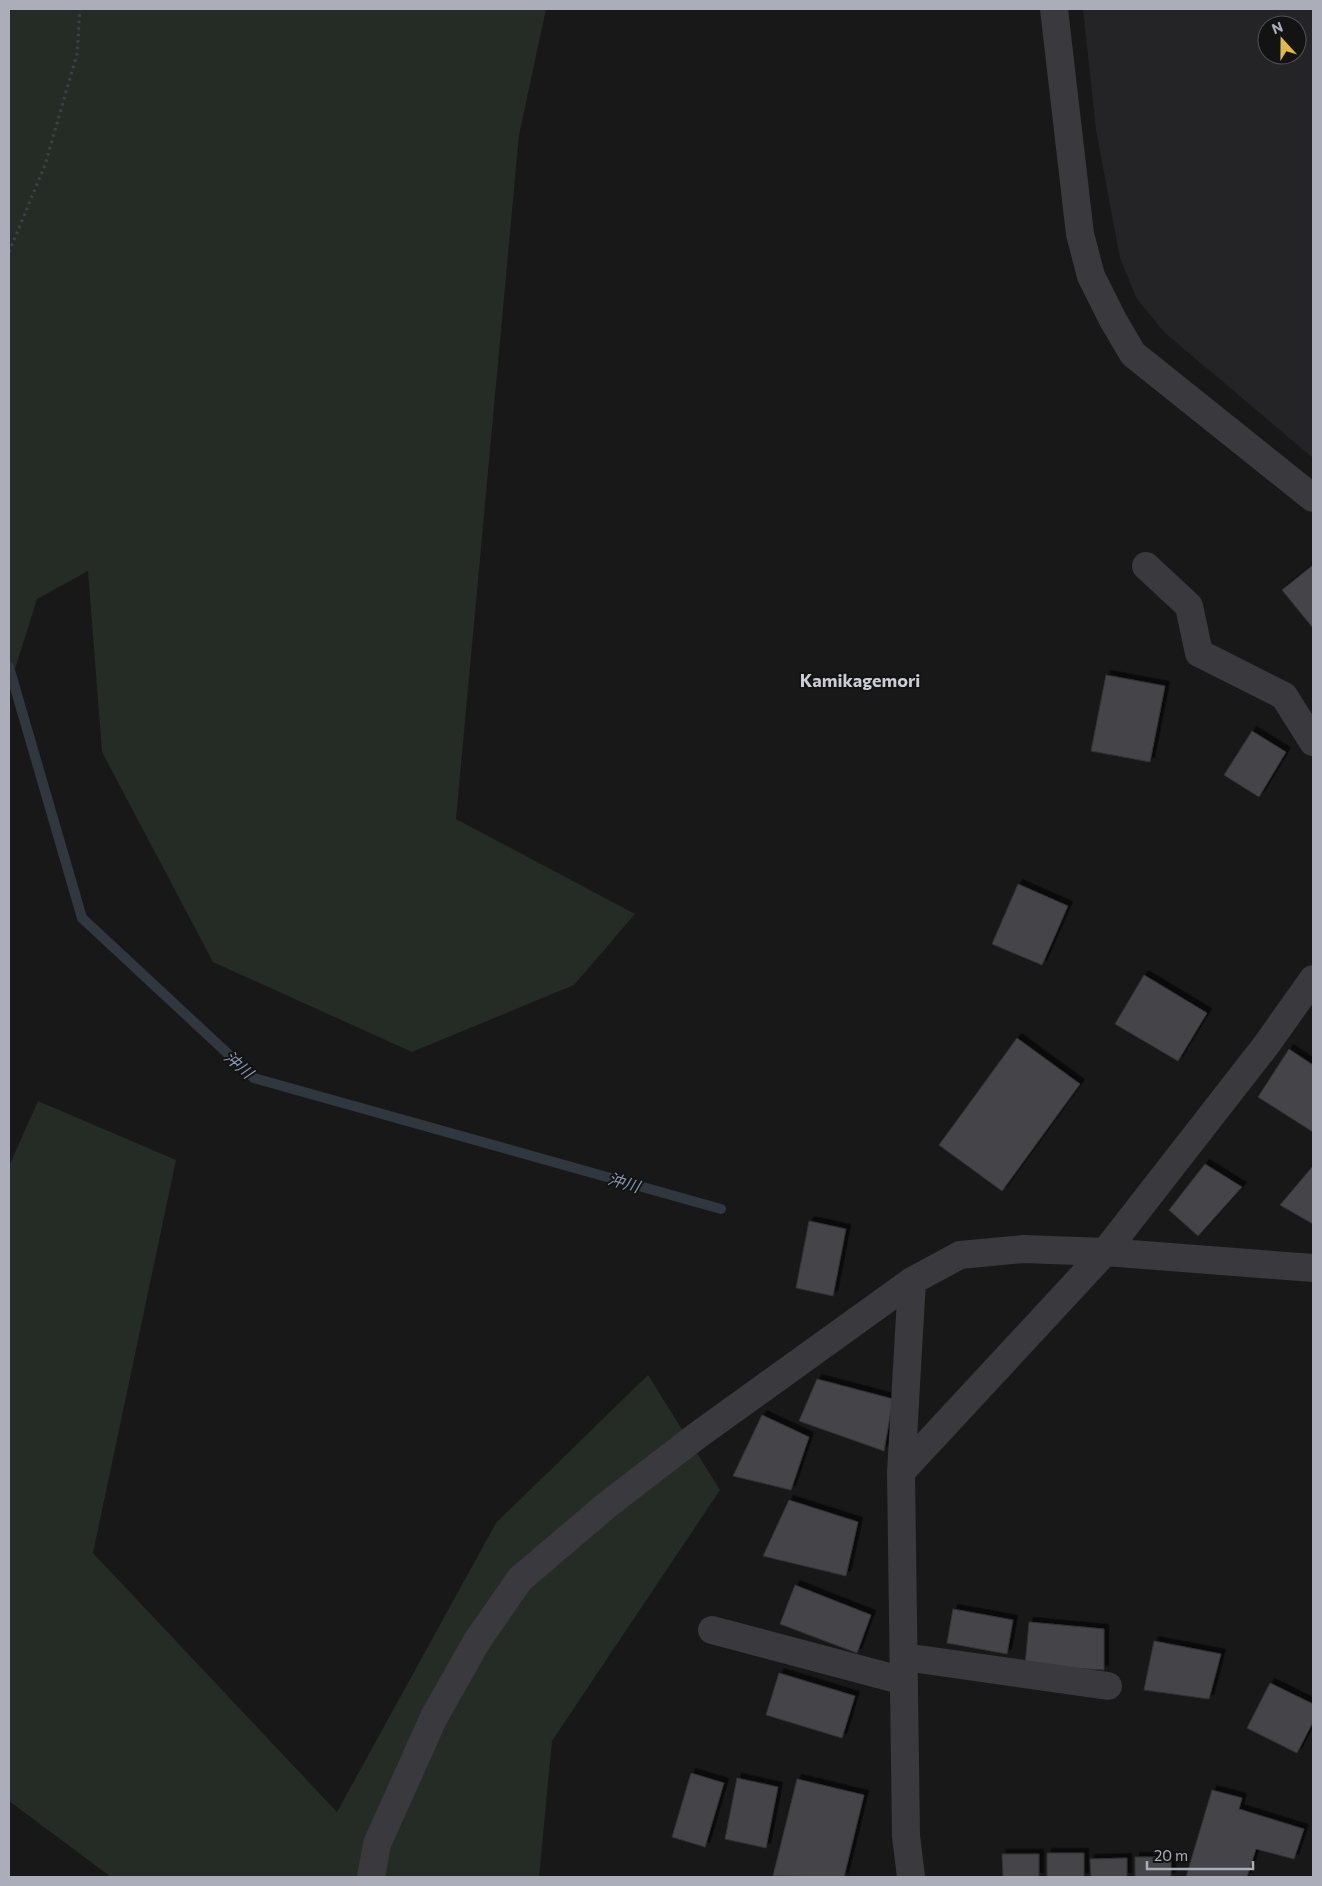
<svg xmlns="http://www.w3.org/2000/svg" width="1322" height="1886" font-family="Commissioner,'Noto Sans JP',sans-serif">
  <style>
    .built { fill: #242426; fill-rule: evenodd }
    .green { fill: #242c25 }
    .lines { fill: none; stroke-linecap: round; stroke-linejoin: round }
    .stream { stroke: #31373e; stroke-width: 10 }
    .building { fill: #454549; stroke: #323235; filter: url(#shadow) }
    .path { stroke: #3f4045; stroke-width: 3; stroke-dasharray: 2.5 4; stroke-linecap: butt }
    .minor { stroke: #39393e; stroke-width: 28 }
    .labels { text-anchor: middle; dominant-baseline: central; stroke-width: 4; stroke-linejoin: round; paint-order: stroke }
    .water-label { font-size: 16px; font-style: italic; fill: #8699af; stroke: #131314 }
    .quarter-label { font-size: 18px; font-weight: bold; fill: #cccdd4; stroke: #131314 }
  </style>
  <defs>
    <filter id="shadow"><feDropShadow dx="4.5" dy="-4.5" stdDeviation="0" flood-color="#0009"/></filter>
  </defs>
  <rect width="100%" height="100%" fill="#181819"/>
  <path class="built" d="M1083 9H1313V458L1165 333 1137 299 1120 258 1096 130ZM1267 25H1297V55H1267Z"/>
  <path class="green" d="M9 9H546L519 135 456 819 635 914 574 985 412 1052 213 962 102 752 88 571 37 599 9 688Z
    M38 1101 176 1160 93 1553 337 1812 496 1523 648 1375 720 1490 552 1741 539 1877H111L9 1801V1166Z"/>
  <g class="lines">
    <path class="stream" d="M9 667 82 918 254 1078 721 1209"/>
  </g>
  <path class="building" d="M1313 565V628L1282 590Z
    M1106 675 1165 686 1150 762 1091 751Z
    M1252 731 1286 752 1259 797 1224 775Z
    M1018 884 1068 906 1042 965 992 944Z
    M1144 975 1207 1013 1178 1061 1115 1024Z
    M1017 1038 1080 1084 1002 1191 939 1145Z
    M1289 1049 1313 1065V1132L1258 1097Z
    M1205 1164 1242 1187 1198 1236 1169 1210Z
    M1313 1166V1224L1280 1205Z
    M809 1221 846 1229 833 1296 796 1288Z
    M817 1379 893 1399 884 1451 799 1421Z
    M762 1415 809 1437 791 1490 733 1476Z
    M789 1500 858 1522 846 1576 763 1556Z
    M795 1585 871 1615 857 1653 780 1624Z
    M953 1609 1013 1620 1007 1654 947 1643Z
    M1029 1622 1104 1629V1670L1025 1665Z
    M1154 1641 1221 1654 1209 1699 1144 1690Z
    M779 1673 855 1696 842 1738 766 1715Z
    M1270 1683 1313 1704V1722L1297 1753 1247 1728Z
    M691 1773 724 1783 705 1847 672 1837Z
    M737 1778 778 1787 766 1848 725 1839Z
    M797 1779 864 1795 844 1877 773 1876Z
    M1212 1790 1242 1798 1239 1809 1304 1829 1294 1859 1256 1849 1247 1877H1186Z
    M1047 1853H1084V1877H1047Z
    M1002 1854H1039V1877H1003Z
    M1135 1857H1171V1877H1135Z
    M1127 1858V1877H1091L1090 1859Z"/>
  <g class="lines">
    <path class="path" d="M9 252 45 165 77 54 80 9"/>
    <path class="minor" d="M1054 9 1080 234 1091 276 1113 320 1133 354 1313 498
      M1146 566 1189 606 1199 653 1284 696 1313 742
      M901 1472 1105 1252 1267 1044 1313 979
      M712 1630 904 1681
      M904 1657 1108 1686
      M371 1877 377 1844 434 1717 477 1641 520 1579 607 1505 698 1435 912 1281 960 1255 1024 1249 1105 1252 1313 1268
      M911 1877 906 1836 901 1472 912 1281"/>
  </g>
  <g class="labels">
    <g class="water-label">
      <text transform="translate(239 1064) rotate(41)">沖川</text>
      <text transform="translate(624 1182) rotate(16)">沖川</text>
    </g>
    <g class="quarter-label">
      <text x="860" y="680">Kamikagemori</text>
    </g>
  </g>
  <rect width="1322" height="1886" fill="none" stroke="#abaeb8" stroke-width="20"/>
  <g transform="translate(1282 40) rotate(339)"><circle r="24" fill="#131314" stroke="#505156"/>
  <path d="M0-4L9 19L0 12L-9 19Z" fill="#e1b948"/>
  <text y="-8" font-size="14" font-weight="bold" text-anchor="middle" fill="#abaeb8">N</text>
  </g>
  <path d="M1147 1861v8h106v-8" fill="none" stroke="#abaeb8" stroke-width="2.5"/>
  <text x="1154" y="1861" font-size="15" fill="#abaeb8" stroke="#131314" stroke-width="4" paint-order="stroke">20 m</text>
</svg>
